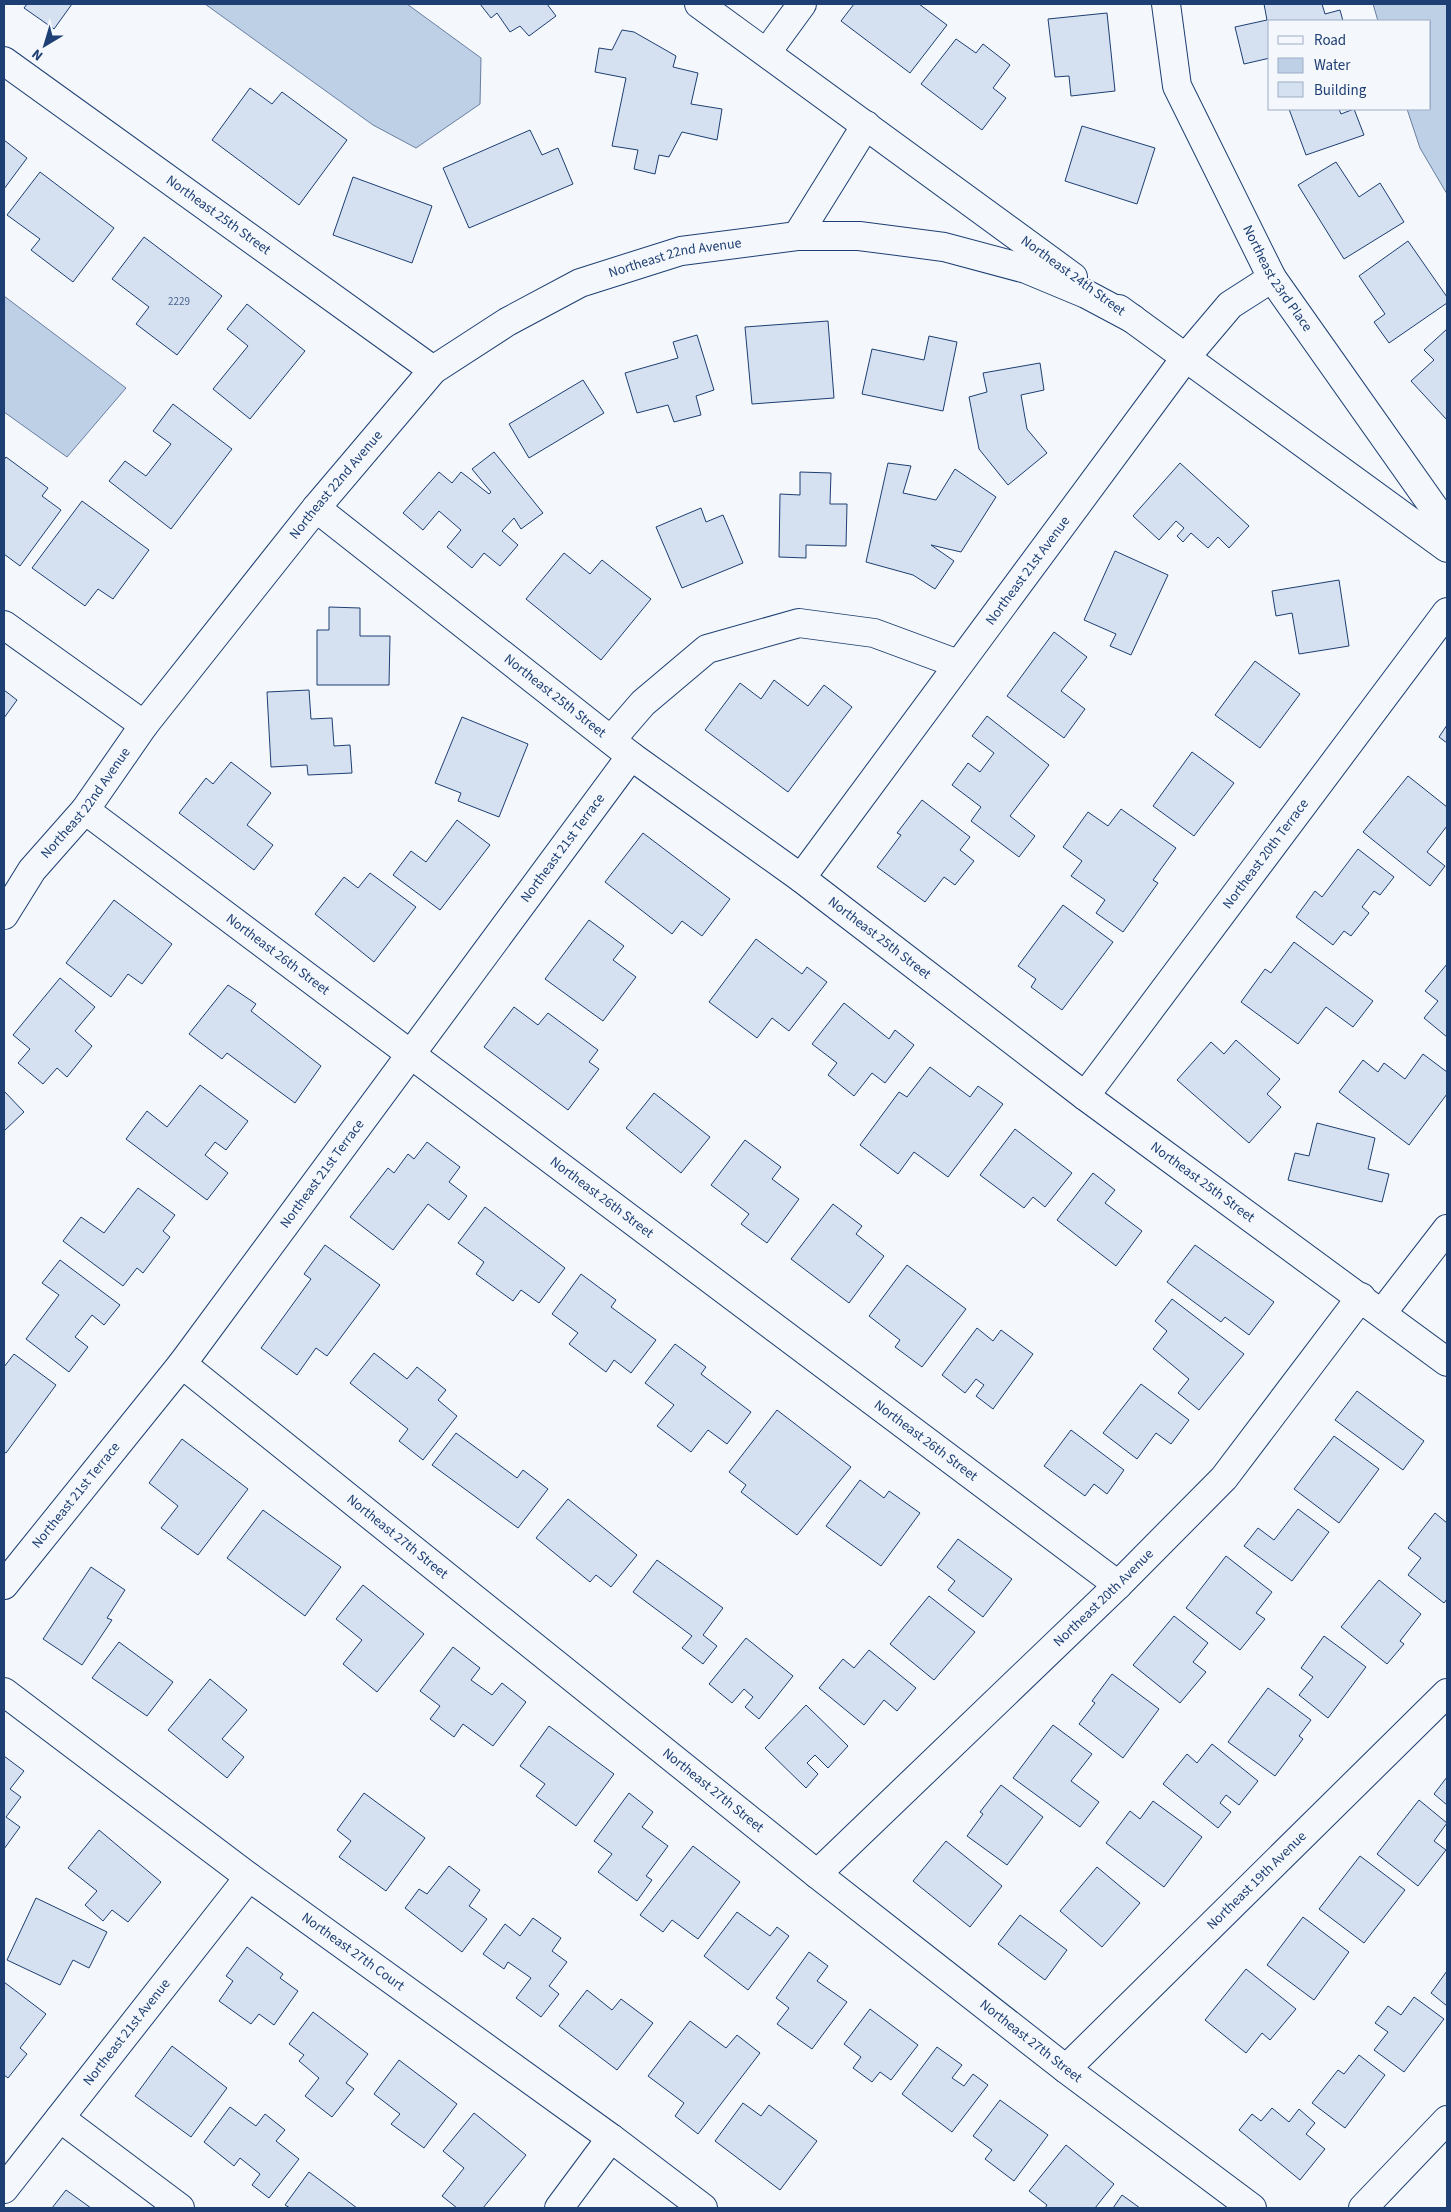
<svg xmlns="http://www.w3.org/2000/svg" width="1451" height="2212" font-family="'Source Sans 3',sans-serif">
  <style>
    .water { fill: #bed0e5; stroke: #687fa3 }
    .building { fill: #d5e0f0; stroke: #1d3f73 }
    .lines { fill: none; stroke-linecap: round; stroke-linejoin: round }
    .minor-casing { stroke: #1d3f73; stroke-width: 30 }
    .minor { stroke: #f4f7fb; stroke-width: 28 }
    .labels { text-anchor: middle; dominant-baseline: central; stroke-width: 4; stroke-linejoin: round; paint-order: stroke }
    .number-label { font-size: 11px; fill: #4b6792 }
    .street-label { font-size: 14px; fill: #1d3f73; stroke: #f4f7fb }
  </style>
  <rect width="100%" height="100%" fill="#f4f7fb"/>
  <path class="water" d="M205 4H407L481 58 480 104 416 148 373 125Z
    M1373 4H1447V194L1420 148 1407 109H1430V21H1378Z
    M4 296 126 388 67 457 4 412Z"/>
  <path class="building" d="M27 4H72L54 29 24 8Z
    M480 4H547L556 16 529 36 520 26 510 32 497 13 491 18Z
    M854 4H919L947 25 910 73 841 21Z
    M1264 4H1322L1325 14 1340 10 1343 21H1270V58L1244 64 1235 27 1267 20Z
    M1107 13 1115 91 1071 96 1069 76 1055 77 1048 19Z
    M622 30 634 32 676 56 673 67 698 73 691 104 722 109 717 140 682 132 669 157 659 155 655 174 634 169 638 150 612 146 626 78 595 72 599 48 612 50Z
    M956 39 976 53 983 44 1010 65 993 88 1006 98 982 130 921 84Z
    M250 88 272 104 282 92 347 140 299 205 212 140Z
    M1289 109H1339L1341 114 1354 109 1364 135 1306 155Z
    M1082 126 1155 148 1137 204 1065 181Z
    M530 130 542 155 558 148 573 184 469 228 443 168Z
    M4 140 27 158 4 189Z
    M1336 162 1359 197 1380 183 1404 222 1344 259 1298 185Z
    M40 172 114 228 73 282 31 250 40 239 7 215Z
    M353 177 432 206 412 263 333 235Z
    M144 237 222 296 177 355 136 324 149 307 112 279Z
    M1408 241 1447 297V303L1389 343 1374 322 1385 314 1359 276Z
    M247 304 305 351 250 419 213 389 248 346 227 329Z
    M828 321 834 398 752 404 745 327Z
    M1447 329V420L1411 381 1434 360 1424 350Z
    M697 335 714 390 696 396 701 415 674 422 668 405 637 413 625 373 678 358 673 342Z
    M929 336 957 342 943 411 862 394 872 349 924 360Z
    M1040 363 1044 390 1021 395 1027 429 1047 453 1008 485 979 449 969 397 987 392 983 373Z
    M583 380 604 413 529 458 509 424Z
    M173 404 232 449 171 529 109 481 125 461 146 476 171 444 153 431Z
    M494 452 543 513 521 529 514 518 502 531 518 545 500 566 484 553 472 568 447 547 461 530 439 511 423 530 403 513 439 472 452 483 461 472 489 494 491 492 472 469Z
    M6 457 48 488 42 496 61 510 20 566 4 554V460Z
    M888 463 911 466 903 493 936 500 955 469 996 497 961 552 931 545 954 561 935 589 913 575 866 562Z
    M1180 463 1249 526 1229 548 1218 537 1208 548 1191 533 1183 542 1177 536 1184 528 1176 521 1159 540 1133 516Z
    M800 472 831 473 830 504H847L846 546 806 545V558L779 557 780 494 800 495Z
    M82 501 149 550 113 599 98 589 85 606 32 568Z
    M701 508 706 522 723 515 743 563 682 588 656 527Z
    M1115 551 1168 575 1131 655 1110 646 1116 634 1084 620Z
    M564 553 590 574 602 560 651 599 601 660 526 599Z
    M1339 580 1349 646 1299 654 1292 613 1276 616 1272 591Z
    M329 607 360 608V636H390L389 685H317V630H329Z
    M1054 632 1087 657 1061 691 1085 709 1064 738 1007 696Z
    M1255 661 1300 694 1260 748 1215 715Z
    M774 680 808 706 824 685 852 707 788 792 705 730 740 683 761 699Z
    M4 690 17 700 4 718Z
    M309 690 311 719 332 718 334 746 350 745 352 773 308 775 307 765 271 767 267 692Z
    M987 716 1049 765 1010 816 1035 836 1019 857 971 821 981 807 952 785 968 763 980 772 994 753 972 736Z
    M462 717 528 744 499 817 458 801 461 793 435 783Z
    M1447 725V743L1439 737Z
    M1192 752 1234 783 1194 836 1153 806Z
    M231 762 271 793 247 825 273 845 254 870 179 813 206 778 213 784Z
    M1408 776 1447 807V826L1427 852 1445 866 1430 886 1363 832Z
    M922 800 970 837 960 850 974 861 955 885 944 877 925 902 877 867 901 835 897 833Z
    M1121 809 1176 848 1153 880 1158 883 1123 932 1096 913 1105 900 1071 876 1082 861 1063 847 1088 812 1108 826Z
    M457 820 490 845 440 910 393 875 411 851 426 862Z
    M643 833 730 899 702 936 682 921 672 934 605 882Z
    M1358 849 1394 877 1380 895 1374 891 1362 907 1369 913 1351 936 1344 931 1333 945 1296 917 1315 891 1322 897Z
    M370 873 416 907 374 962 315 914 344 877 358 888Z
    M114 900 172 944 142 984 128 974 111 997 66 963Z
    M1063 905 1113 942 1062 1010 1031 987 1036 979 1018 966Z
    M589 920 624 946 613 960 636 977 603 1021 545 979Z
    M756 939 802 974 807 967 827 982 789 1031 772 1018 757 1038 709 1002Z
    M1294 942 1373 1001 1353 1027 1326 1007 1298 1044 1241 1002 1265 969 1271 973Z
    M1447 964V1037L1424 1018 1438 1001 1425 991Z
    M60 978 95 1007 75 1031 92 1046 67 1077 57 1068 43 1084 18 1063 30 1049 13 1035Z
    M228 985 256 1004 251 1011 321 1066 295 1103 227 1053 222 1059 189 1034Z
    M844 1003 889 1039 895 1030 914 1045 885 1083 872 1073 854 1096 828 1075 837 1063 812 1044Z
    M514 1007 538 1025 548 1013 598 1050 589 1062 599 1069 568 1110 484 1047Z
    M1236 1040 1280 1079 1267 1094 1281 1107 1249 1143 1177 1080 1211 1042 1224 1054Z
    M1423 1054 1447 1072V1094L1409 1145 1339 1092 1363 1060 1378 1072 1384 1063 1405 1079Z
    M930 1067 970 1097 978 1086 1003 1104 948 1177 914 1152 898 1174 860 1145 899 1092 907 1097Z
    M200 1085 248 1121 226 1150 215 1142 205 1155 228 1173 207 1200 126 1139 147 1111 167 1127Z
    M4 1091 24 1112 4 1131Z
    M654 1093 710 1137 681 1173 626 1128Z
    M1317 1123 1375 1138 1368 1169 1389 1174 1382 1202 1288 1180 1295 1153 1309 1156Z
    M1015 1129 1072 1173 1045 1207 1033 1197 1024 1208 980 1175Z
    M745 1140 781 1167 772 1179 799 1199 767 1243 741 1224 749 1214 711 1185Z
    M427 1142 460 1167 449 1182 467 1196 449 1220 428 1204 393 1250 350 1217 388 1168 394 1173 408 1154 414 1159Z
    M1093 1173 1115 1190 1105 1203 1142 1231 1116 1266 1057 1220Z
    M138 1188 175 1215 163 1231 170 1237 143 1273 137 1268 123 1286 63 1241 81 1217 104 1233Z
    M833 1204 862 1226 856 1234 884 1256 849 1303 791 1259Z
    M485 1207 565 1268 539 1303 521 1290 513 1301 476 1274 484 1262 458 1243Z
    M325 1245 380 1285 327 1356 316 1348 297 1375 261 1348 311 1279 304 1274Z
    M1195 1245 1274 1302 1249 1335 1225 1317 1221 1322 1167 1282Z
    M60 1260 120 1305 104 1325 92 1315 75 1337 88 1347 69 1372 26 1339 59 1295 42 1283Z
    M907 1265 966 1309 922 1367 895 1347 900 1340 869 1316Z
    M581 1274 616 1300 611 1307 656 1340 631 1373 614 1360 606 1372 569 1344 578 1333 552 1314Z
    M1172 1299 1244 1354 1199 1410 1178 1393 1189 1379 1153 1349 1167 1331 1155 1321Z
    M977 1328 993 1341 1001 1330 1033 1354 993 1409 976 1396 984 1385 976 1379 965 1393 942 1375Z
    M675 1344 706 1367 701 1374 751 1412 727 1444 708 1430 691 1452 657 1426 674 1405 645 1383Z
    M374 1353 407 1379 417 1367 446 1390 438 1400 457 1416 423 1460 399 1441 408 1429 350 1383Z
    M14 1354 56 1385 6 1453 4 1452V1367Z
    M1141 1384 1189 1420 1171 1444 1156 1433 1137 1459 1103 1433Z
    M1357 1391 1424 1441 1403 1470 1335 1420Z
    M777 1410 851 1467 797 1535 741 1492 746 1485 729 1472Z
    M1071 1430 1124 1470 1107 1494 1094 1484 1085 1496 1044 1466Z
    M456 1433 517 1478 523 1470 548 1489 518 1528 432 1465Z
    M1334 1436 1379 1469 1339 1523 1294 1489Z
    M182 1439 248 1489 198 1555 161 1528 178 1506 149 1483Z
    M860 1480 884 1498 889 1491 920 1513 881 1566 826 1526Z
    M568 1499 637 1555 611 1587 596 1575 590 1582 536 1538Z
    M1298 1509 1329 1532 1292 1581 1244 1546 1258 1528 1274 1540Z
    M263 1510 341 1567 305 1616 227 1558Z
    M1435 1513 1447 1523V1599L1444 1603 1408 1575 1421 1558 1408 1548Z
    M958 1539 1012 1579 983 1617 948 1590 955 1581 937 1567Z
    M1226 1556 1272 1592 1256 1613 1265 1619 1240 1650 1186 1608Z
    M657 1560 723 1608 703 1635 717 1646 703 1664 682 1648 692 1636 633 1592Z
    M91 1567 125 1590 107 1618 112 1620 82 1665 43 1639Z
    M1379 1580 1421 1614 1400 1641 1404 1644 1387 1664 1341 1627Z
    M363 1585 424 1634 377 1692 343 1664 362 1640 336 1619Z
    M929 1596 975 1632 934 1680 890 1644Z
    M1174 1616 1208 1643 1193 1662 1206 1672 1180 1703 1133 1665Z
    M1324 1636 1366 1667 1328 1718 1299 1695 1313 1677 1301 1668Z
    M746 1638 793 1676 759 1719 745 1707 753 1697 744 1689 732 1703 709 1684Z
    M119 1642 173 1682 147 1716 92 1678Z
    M453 1647 480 1668 471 1680 492 1695 502 1683 526 1702 493 1746 463 1724 454 1737 430 1719 440 1706 420 1691Z
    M869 1650 916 1688 897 1711 884 1700 864 1725 819 1688 843 1659 854 1668Z
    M1112 1674 1159 1709 1123 1758 1079 1724 1095 1703 1092 1701Z
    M210 1679 247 1710 222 1739 244 1757 227 1778 168 1730Z
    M1268 1688 1311 1720 1299 1736 1303 1739 1275 1776 1228 1742Z
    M806 1705 848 1746 828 1768 815 1755 807 1763 818 1774 806 1788 765 1748Z
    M1053 1725 1092 1754 1071 1781 1099 1802 1080 1827 1013 1778Z
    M549 1726 614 1774 576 1826 536 1796 545 1784 520 1766Z
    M1212 1744 1258 1781 1239 1805 1226 1795 1220 1803 1231 1812 1218 1828 1163 1784 1187 1754 1197 1763Z
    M4 1756 24 1771 10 1789 21 1797 6 1817 20 1827 4 1849Z
    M1447 1777V1805L1434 1794Z
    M1001 1785 1043 1817 1007 1865 967 1836 983 1814 980 1812Z
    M364 1793 425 1838 386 1891 339 1857 351 1841 337 1830Z
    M629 1793 653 1812 642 1827 668 1846 646 1876 652 1880 637 1901 598 1872 612 1854 594 1841Z
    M1419 1800 1447 1823 1434 1841 1446 1850 1418 1886 1377 1854Z
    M1153 1801 1202 1837 1164 1887 1106 1843 1130 1811 1140 1819Z
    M99 1830 161 1882 128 1922 112 1910 103 1921 85 1905 97 1891 68 1868Z
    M946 1841 1002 1886 970 1927 913 1881Z
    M693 1846 740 1882 698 1939 672 1920 663 1932 640 1915Z
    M1360 1856 1405 1890 1364 1943 1319 1909Z
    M449 1866 480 1890 469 1906 487 1919 462 1952 405 1908 419 1889 427 1894Z
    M1097 1867 1140 1903 1102 1947 1060 1911Z
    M36 1898 107 1932 89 1968 73 1960 60 1985 7 1960Z
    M737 1912 770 1936 777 1927 789 1936 748 1990 704 1956Z
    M1020 1915 1067 1950 1045 1980 998 1944Z
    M1303 1917 1349 1952 1314 2000 1267 1965Z
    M533 1918 561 1938 552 1951 567 1962 549 1986 559 1994 541 2017 516 1998 531 1978 508 1962 504 1969 483 1954 505 1924 520 1936Z
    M247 1947 283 1974 280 1978 298 1991 274 2025 259 2014 251 2024 219 2001 233 1981 226 1976Z
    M809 1952 828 1966 817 1981 847 2002 812 2049 777 2024 789 2008 776 1998Z
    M1246 1969 1296 2009 1270 2040 1262 2033 1246 2053 1205 2020Z
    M1447 1971V2006L1431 1993Z
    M4 1982 46 2014 20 2048 27 2054 8 2078 4 2075Z
    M587 1990 612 2010 621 1999 653 2023 617 2070 559 2026Z
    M1414 1997 1444 2019 1404 2072 1374 2050 1388 2032 1375 2023 1388 2006 1401 2015Z
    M870 2009 918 2045 891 2080 880 2072 872 2082 853 2068 861 2057 844 2044Z
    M313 2012 368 2054 346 2083 354 2089 332 2117 305 2096 319 2078 299 2061 304 2055 289 2044Z
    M690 2021 726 2048 737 2035 760 2053 698 2134 675 2116 684 2103 648 2076Z
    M172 2046 227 2088 191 2137 135 2096Z
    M937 2047 962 2065 952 2078 964 2086 973 2074 988 2085 952 2132 902 2094Z
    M1359 2055 1385 2075 1345 2128 1312 2103 1338 2070 1344 2074Z
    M399 2060 457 2104 424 2148 391 2124 400 2114 374 2094Z
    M1000 2100 1048 2135 1014 2181 985 2159 992 2150 973 2136Z
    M743 2103 761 2116 769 2105 817 2141 780 2190 715 2141Z
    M230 2107 256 2126 265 2114 285 2130 276 2141 299 2159 269 2198 252 2185 260 2174 240 2158 234 2166 204 2142Z
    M1272 2108 1289 2122 1299 2109 1315 2123 1306 2134 1325 2149 1300 2180 1239 2130 1252 2114 1261 2121Z
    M474 2113 526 2155 483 2208H457L442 2196 464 2168 443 2151Z
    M1066 2145 1114 2184 1095 2208H1045L1047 2205 1029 2191Z
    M309 2172 357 2208H290L285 2205Z
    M66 2190 91 2208H52Z
    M1122 2195 1140 2208H1113Z"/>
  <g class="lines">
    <defs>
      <g id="minor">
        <path d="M699 4 1073 277"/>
        <path id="s1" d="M1166 4 1177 86 1272 278 1447 526"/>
        <path d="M767 52 802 4"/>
        <path id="s2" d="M4 61 433 370"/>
        <path d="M797 236 866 125"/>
        <path d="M1119 309 1447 548"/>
        <path id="s3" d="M316 508 631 756 801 878 1085 1096 1447 1362"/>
        <path d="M4 625 144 725"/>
        <path d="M611 740 643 703 707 649 799 623 874 633 958 664"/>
        <path id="s4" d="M85 810 1118 1585"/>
        <path id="s5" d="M801 878 1186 357 1230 305 1272 278"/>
        <path id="s6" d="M4 915 32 870 85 810 144 725 316 508 433 370 507 322 580 283 681 251 797 236H859L944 247 1026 269 1086 294 1133 319"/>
        <path id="s7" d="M1085 1096 1447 612"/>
        <path d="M1382 1313 1447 1229"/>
        <path id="s8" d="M182 1364 817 1874 1066 2069 1252 2208"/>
        <path id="s9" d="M4 1585 182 1364 631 756"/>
        <path id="s10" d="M4 1692 249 1877 611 2138 703 2208"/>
        <path id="s11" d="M817 1874 1118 1585 1224 1478 1361 1297"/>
        <path id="s12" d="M1066 2069 1447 1693"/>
        <path d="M60 2118 180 2208"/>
        <path id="s13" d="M4 2189 249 1877"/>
        <path d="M559 2208 611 2138"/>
        <path d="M1363 2208 1447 2120"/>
      </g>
    </defs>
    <use href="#minor" class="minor-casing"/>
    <use href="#minor" class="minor"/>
  </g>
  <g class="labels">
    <g class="number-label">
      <text x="179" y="301">2229</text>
    </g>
    <g class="street-label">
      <text stroke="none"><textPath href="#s2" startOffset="264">Northeast 25th Street</textPath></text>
      <text stroke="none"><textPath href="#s6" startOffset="964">Northeast 22nd Avenue</textPath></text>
      <text transform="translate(1073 276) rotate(36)">Northeast 24th Street</text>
      <text stroke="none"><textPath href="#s1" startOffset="300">Northeast 23rd Place</textPath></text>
      <text stroke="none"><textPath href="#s6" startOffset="544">Northeast 22nd Avenue</textPath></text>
      <text stroke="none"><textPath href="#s5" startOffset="382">Northeast 21st Avenue</textPath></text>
      <text stroke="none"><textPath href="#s3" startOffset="304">Northeast 25th Street</textPath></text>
      <text stroke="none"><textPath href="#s6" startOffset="139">Northeast 22nd Avenue</textPath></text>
      <text stroke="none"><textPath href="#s9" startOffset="925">Northeast 21st Terrace</textPath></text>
      <text stroke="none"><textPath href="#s7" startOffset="302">Northeast 20th Terrace</textPath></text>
      <text stroke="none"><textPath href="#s3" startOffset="709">Northeast 25th Street</textPath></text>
      <text stroke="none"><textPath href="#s4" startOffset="241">Northeast 26th Street</textPath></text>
      <text stroke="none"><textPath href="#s9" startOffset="520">Northeast 21st Terrace</textPath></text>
      <text stroke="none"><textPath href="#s3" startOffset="1114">Northeast 25th Street</textPath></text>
      <text stroke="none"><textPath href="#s4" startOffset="646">Northeast 26th Street</textPath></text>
      <text stroke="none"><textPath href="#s4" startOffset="1051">Northeast 26th Street</textPath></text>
      <text stroke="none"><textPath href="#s9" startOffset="115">Northeast 21st Terrace</textPath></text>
      <text stroke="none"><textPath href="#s8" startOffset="276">Northeast 27th Street</textPath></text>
      <text stroke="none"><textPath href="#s11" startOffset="398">Northeast 20th Avenue</textPath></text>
      <text stroke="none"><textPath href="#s8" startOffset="681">Northeast 27th Street</textPath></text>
      <text stroke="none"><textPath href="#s12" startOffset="268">Northeast 19th Avenue</textPath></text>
      <text stroke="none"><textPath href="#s10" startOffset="435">Northeast 27th Court</textPath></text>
      <text stroke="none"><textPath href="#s13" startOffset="199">Northeast 21st Avenue</textPath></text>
      <text stroke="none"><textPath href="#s8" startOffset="1086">Northeast 27th Street</textPath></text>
    </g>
  </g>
  <rect width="1451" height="2212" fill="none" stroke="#1d3f73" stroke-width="10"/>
  <rect x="1268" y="20" width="162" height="90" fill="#f4f7fb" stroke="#9eadc5"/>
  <rect x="1278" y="36" width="25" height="8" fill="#f4f7fb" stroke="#9eadc5"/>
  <text x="1314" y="45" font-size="15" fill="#1d3f73">Road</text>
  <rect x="1278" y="58" width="25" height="15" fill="#bed0e5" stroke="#9eadc5"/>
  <text x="1314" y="70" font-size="15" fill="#1d3f73">Water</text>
  <rect x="1278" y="82" width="25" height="15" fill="#d5e0f0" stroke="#9eadc5"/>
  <text x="1314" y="95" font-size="15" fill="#1d3f73">Building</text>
  <g transform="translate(45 45) rotate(218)" stroke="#f4f7fb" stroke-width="4" paint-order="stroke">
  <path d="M0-4L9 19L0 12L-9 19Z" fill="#1d3f73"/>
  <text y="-8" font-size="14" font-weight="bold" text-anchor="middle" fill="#1d3f73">N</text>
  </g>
</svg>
